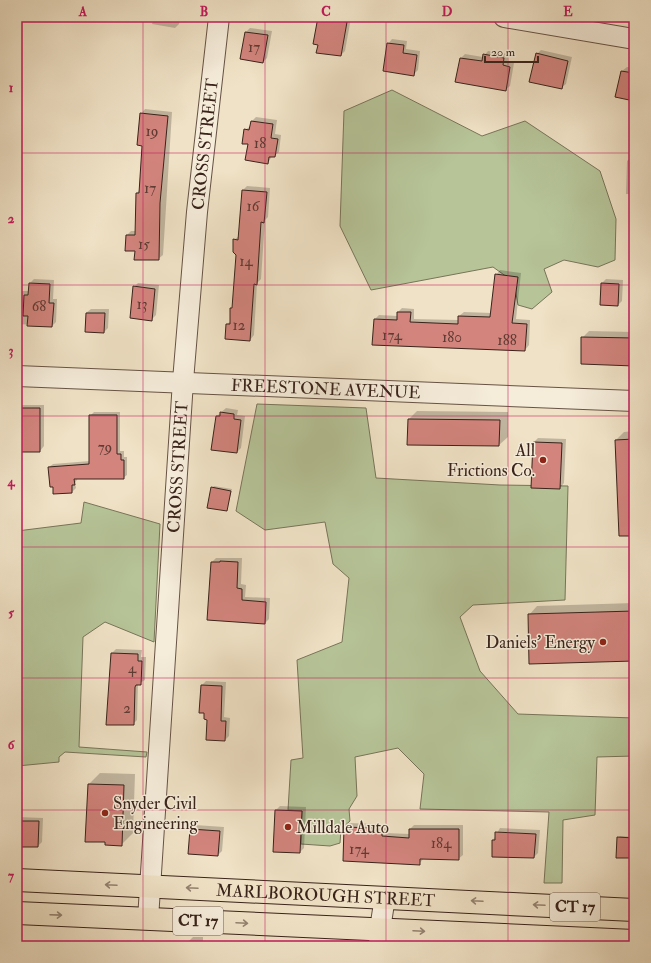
<svg xmlns="http://www.w3.org/2000/svg" width="651" height="963" font-family="'IM FELL Double Pica',serif">
  <style>
    .green { fill: #b6c498; stroke: #787459 }
    .shadow { fill: #0003 }
    .building { fill: #d2847d; stroke: #39231a }
    .lines { fill: none; stroke-linecap: round; stroke-linejoin: round }
    .minor-casing { stroke: #675345; stroke-width: 22 }
    .highway-casing { stroke: #39231a; stroke-width: 24 }
    .minor { stroke: #f5ecda; stroke-width: 20 }
    .highway { stroke: #f0e2c6; stroke-width: 22 }
    .oneway { stroke: #948270 }
    .grid { fill: none; stroke: #c2185b; stroke-width: 1; stroke-opacity: 0.55 }
    .poi-dot { fill: #8f2418; stroke: #f5ecda; stroke-width: 1.5 }
    .labels { text-anchor: middle; dominant-baseline: central; stroke-width: 3; stroke-linejoin: round; paint-order: stroke }
    .number-label { font-size: 15px; fill: #5f3b33 }
    .shield { fill: #f5ecda; stroke: #715f54; stroke-width: 1 }
    .shield-label { font-size: 16px; font-weight: bold; fill: #39231a }
    .street-label { font-size: 17px; fill: #39231a; stroke: #f5ecda }
    .poi-label { font-size: 17px; fill: #39231a; stroke: #f5ecda; text-anchor: end }
    .neatline { fill: none; stroke: #c2185b; stroke-width: 1.5 }
    .grid-label { font-size: 13px; text-anchor: middle; font-weight: bold; fill: #c2185b }
  </style>
  <rect width="100%" height="100%" fill="#f0e2c6"/>
  <filter id="stains"><feTurbulence type="fractalNoise" baseFrequency=".005" numOctaves="4"/><feColorMatrix values="0 0 0 0 .2 0 0 0 0 .09 0 0 0 0 .02 0 0 0 .5 -.17"/></filter>
  <radialGradient id="worn" r=".72"><stop offset=".6" stop-color="#630" stop-opacity="0"/><stop offset="1" stop-color="#630" stop-opacity=".3"/></radialGradient>
  <path class="green" d="M392 90 482 136 525 121 600 171 616 219 615 260 598 267 564 260 544 269 552 292 532 309 518 305 514 282 493 267 371 290 340 226 344 111Z
    M257 404 366 408 376 478 500 485 568 486 565 600 473 605 460 617 480 671 518 714 634 718V756L597 757 595 815 563 820 562 883H544L549 812 420 809 424 774 398 748 355 757 357 796 349 809 350 821 341 829 340 843 330 846 301 844 302 811 288 810 291 760 303 758 297 660 342 642 349 578 333 564 325 522 265 530 236 511Z
    M84 502 160 524 154 642 105 622 83 637 79 747 147 752 146 757 65 752 59 757V762L17 766V531L81 523Z"/>
  <path class="shadow" d="M125 17H187L183 20H180L179 24 175 28 152 24 153 21Z
    M319 17 351 18 345 51 341 55 319 44Z
    M250 28 272 31 267 58 263 62 241 59 246 32Z
    M392 39 407 41 406 49 420 51 418 70 413 75 388 44Z
    M541 50 572 57 566 84 561 88 537 54Z
    M488 51 508 54 507 61 514 63 510 86 505 90 461 58 465 54 483 57Z
    M627 67 634 68V100L617 96 622 71Z
    M145 109 172 112 163 255 158 259 136 250 127 235 131 231H136L137 193 140 189 143 145 141 114Z
    M256 117 277 120 275 134 281 135 279 152 274 156H272L268 163 249 144 245 130 251 126 252 121Z
    M631 157H634V194H626L627 161Z
    M247 186 270 188 268 217 265 220 261 279 257 283 254 335 250 340 227 324 231 321 233 307 237 254 234 240 239 236 243 190Z
    M500 270 521 273 516 319 530 320 529 345 525 350 375 319 379 315 398 316V312L402 308 414 309V319L459 320V316L464 312 492 313 496 275Z
    M34 279 54 280 53 299H57L56 322 52 326 17 324V291H30V283Z
    M606 279 623 280 622 301 618 305 602 283Z
    M138 283 159 285 156 315 151 320 134 287Z
    M91 309H109L108 328 104 332 86 313Z
    M589 331 634 332V365L582 338Z
    M17 405H44V446L40 451H17Z
    M226 408 238 410 237 415 245 416 241 448 237 452 213 449 217 416Z
    M417 411 508 412V437L499 445 408 444 409 419Z
    M94 412H120V451H124V457H127V475L123 478H78L75 483 76 488 72 492 49 467 53 464 90 461V416Z
    M634 431V535L616 440 624 432Z
    M538 438 566 439 564 483 560 488 534 442Z
    M214 486 232 489 227 510 212 488Z
    M216 558H242L241 584 246 585 245 597 270 598 269 619 265 623 208 620 212 562Z
    M634 603V660L529 615 537 606Z
    M116 649 142 650 141 657H146L145 680 138 684 137 720 133 724 112 653Z
    M206 681 226 682 224 717 230 718 229 736 225 740 208 719 202 685Z
    M100 773 135 774 133 833 121 845 106 841 89 784Z
    M634 774V800H633Z
    M280 806 306 807 304 848 300 852 276 810Z
    M18 817 43 818 42 842 38 846H17Z
    M349 823 377 824V828H386L385 833 410 834V829L414 825H463V855L458 859 424 858 419 864 345 827Z
    M195 825 224 827 222 851 218 855 191 830Z
    M500 828 540 830 538 853 534 857 493 856V840Z
    M620 836 634 837V857L618 838Z
    M193 937H203V946H189V941Z
    M319 945 335 946H318Z"/>
  <path class="building" d="M318 17 347 22 341 56 316 53 318 45 313 44Z
    M245 32 268 35 263 63 240 59Z
    M387 43 404 45 403 53 417 55 414 76 383 71Z
    M536 53 568 61 562 89 529 82Z
    M483 54 504 58 503 65 510 67 506 91 455 82 460 58 482 61Z
    M621 71 634 73V101L615 97Z
    M140 113 168 116 160 203 159 260H134L135 251H125L126 235H135L136 193H139L142 146 137 145Z
    M251 121 273 124 271 138 278 139 275 157H269L268 164 245 160 248 144H242L244 129 249 130Z
    M242 190 267 192 264 223 261 222 257 285 254 284 250 341 225 339 226 324H230V308H232L236 255 233 252V239L238 240Z
    M495 274 518 277 512 323 527 324 525 351 372 345 374 319 397 320V312H411L410 322 458 324V316L490 317Z
    M29 283 50 284 49 303H54L52 327 27 326 28 316H23L24 295H28Z
    M601 283 619 284 618 306 600 305Z
    M133 286 155 289 152 321 130 318Z
    M86 313H105L104 333 85 332Z
    M581 337 634 338V366L581 364Z
    M17 408H40V452H17Z
    M220 412 234 414V419L241 420 237 453 211 450 216 416H220Z
    M89 415H117V454H121V460H124V479H74L75 485H72V493L53 494V487H50L48 467 89 464Z
    M408 419 500 420 499 446 407 445Z
    M634 439V536H619L615 440Z
    M533 442 562 443 560 489 531 488Z
    M211 487 231 491 227 511 207 508Z
    M220 561 238 562 237 588 242 589V600L266 602 265 624 207 620 211 562H220Z
    M634 611V661L529 664 528 614Z
    M111 653 138 654V661H142L141 685H136L135 687 134 725H106Z
    M201 685 222 686 221 721H226L225 741 206 740 207 720 204 719V713H199Z
    M88 784 124 785 122 846 105 845V842H85Z
    M275 810 302 811 300 853 273 852Z
    M17 821H39L38 847H17Z
    M344 827 374 828 373 832H382V836L409 838V829H459V860L420 859V865L343 861Z
    M190 829 220 831 218 856 188 854Z
    M495 832 536 834 534 858 492 857V840H495Z
    M617 837 634 838V858H616Z"/>
  <g class="lines">
    <defs>
      <g id="minor">
        <path d="M504 17 634 39"/>
        <path id="s1" d="M17 376 634 401"/>
        <path id="s2" d="M148 919 183 381 197 212 219 17"/>
        <path d="M379 946 380 929 385 897"/>
      </g>
      <g id="highway">
        <path id="s3" d="M17 880 634 910"/>
        <path d="M17 913 634 941"/>
      </g>
    </defs>
    <use href="#minor" class="minor-casing"/>
    <use href="#highway" class="highway-casing"/>
    <use href="#minor" class="minor"/>
    <use href="#highway" class="highway"/>
  </g>
  <defs><path id="oneway-shaft" d="M-6 0H5M1.5-3L5.5 0L1.5 3" fill="none" stroke-width="1.6" stroke-linecap="round" stroke-linejoin="round"/></defs>
  <g class="oneway">
    <use href="#oneway-shaft" transform="translate(111 885) rotate(-177)"/>
    <use href="#oneway-shaft" transform="translate(192 888) rotate(-177)"/>
    <use href="#oneway-shaft" transform="translate(477 901) rotate(-177)"/>
    <use href="#oneway-shaft" transform="translate(539 905) rotate(-177)"/>
    <use href="#oneway-shaft" transform="translate(56 915) rotate(2)"/>
    <use href="#oneway-shaft" transform="translate(242 923) rotate(3)"/>
    <use href="#oneway-shaft" transform="translate(419 931) rotate(3)"/>
  </g>
  <path class="grid" d="M143 17V946M265 17V946M386 17V946M508 17V946M17 153H634M17 285H634M17 416H634M17 547H634M17 678H634M17 810H634"/>
  <g class="poi-dot">
    <circle cx="543" cy="460" r="4"/>
    <circle cx="603" cy="642" r="4"/>
    <circle cx="105" cy="813" r="4"/>
    <circle cx="288" cy="827" r="4"/>
  </g>
  <g class="labels">
    <g class="number-label">
      <text x="254" y="47">17</text>
      <text x="152" y="131">19</text>
      <text x="260" y="143">18</text>
      <text x="150" y="188">17</text>
      <text x="253" y="206">16</text>
      <text x="144" y="244">15</text>
      <text x="246" y="261">14</text>
      <text x="142" y="304">13</text>
      <text x="39" y="306">68</text>
      <text x="239" y="325">12</text>
      <text x="392" y="335">174</text>
      <text x="452" y="337">180</text>
      <text x="507" y="340">188</text>
      <text x="105" y="447">79</text>
      <text x="132" y="668">4</text>
      <text x="127" y="708">2</text>
      <text x="441" y="843">184</text>
      <text x="359" y="849">174</text>
    </g>
    <g class="shield">
      <rect x="550" y="893" width="50" height="28" rx="3"/>
      <rect x="173" y="907" width="50" height="28" rx="3"/>
    </g>
    <g class="shield-label">
      <text x="575" y="907">CT 17</text>
      <text x="198" y="921">CT 17</text>
    </g>
    <g class="street-label">
      <text stroke="none"><textPath href="#s2" startOffset="777">CROSS STREET</textPath></text>
      <text stroke="none"><textPath href="#s1" startOffset="309">FREESTONE AVENUE</textPath></text>
      <text stroke="none"><textPath href="#s2" startOffset="453">CROSS STREET</textPath></text>
      <text stroke="none"><textPath href="#s3" startOffset="309">MARLBOROUGH STREET</textPath></text>
    </g>
    <g class="poi-label">
      <text x="535" y="450">All<tspan x="535" dy="20">Frictions Co.</tspan></text>
      <text x="595" y="642">Daniels' Energy</text>
      <text x="113" y="803" text-anchor="start">Snyder Civil<tspan x="113" dy="20">Engineering</tspan></text>
      <text x="296" y="827" text-anchor="start">Milldale Auto</text>
    </g>
  </g>
  <rect width="651" height="963" fill="none" stroke="#f0e2c6" stroke-width="44"/>
  <path d="M485 56v6h53v-6" fill="none" stroke="#39231a" stroke-width="2"/>
  <text x="491" y="56" font-size="12" fill="#39231a" stroke="#f5ecda" stroke-width="3" paint-order="stroke">20 m</text>
  <rect x="22" y="22" width="607" height="919" class="neatline"/>
  <g class="grid-label">
    <text x="83" y="16">A</text>
    <text x="204" y="16">B</text>
    <text x="326" y="16">C</text>
    <text x="447" y="16">D</text>
    <text x="568" y="16">E</text>
    <text x="11" y="92">1</text>
    <text x="11" y="223">2</text>
    <text x="11" y="355">3</text>
    <text x="11" y="486">4</text>
    <text x="11" y="617">5</text>
    <text x="11" y="749">6</text>
    <text x="11" y="880">7</text>
  </g>
  <rect width="100%" height="100%" filter="url(#stains)"/>
  <rect width="100%" height="100%" fill="url(#worn)"/>
</svg>
